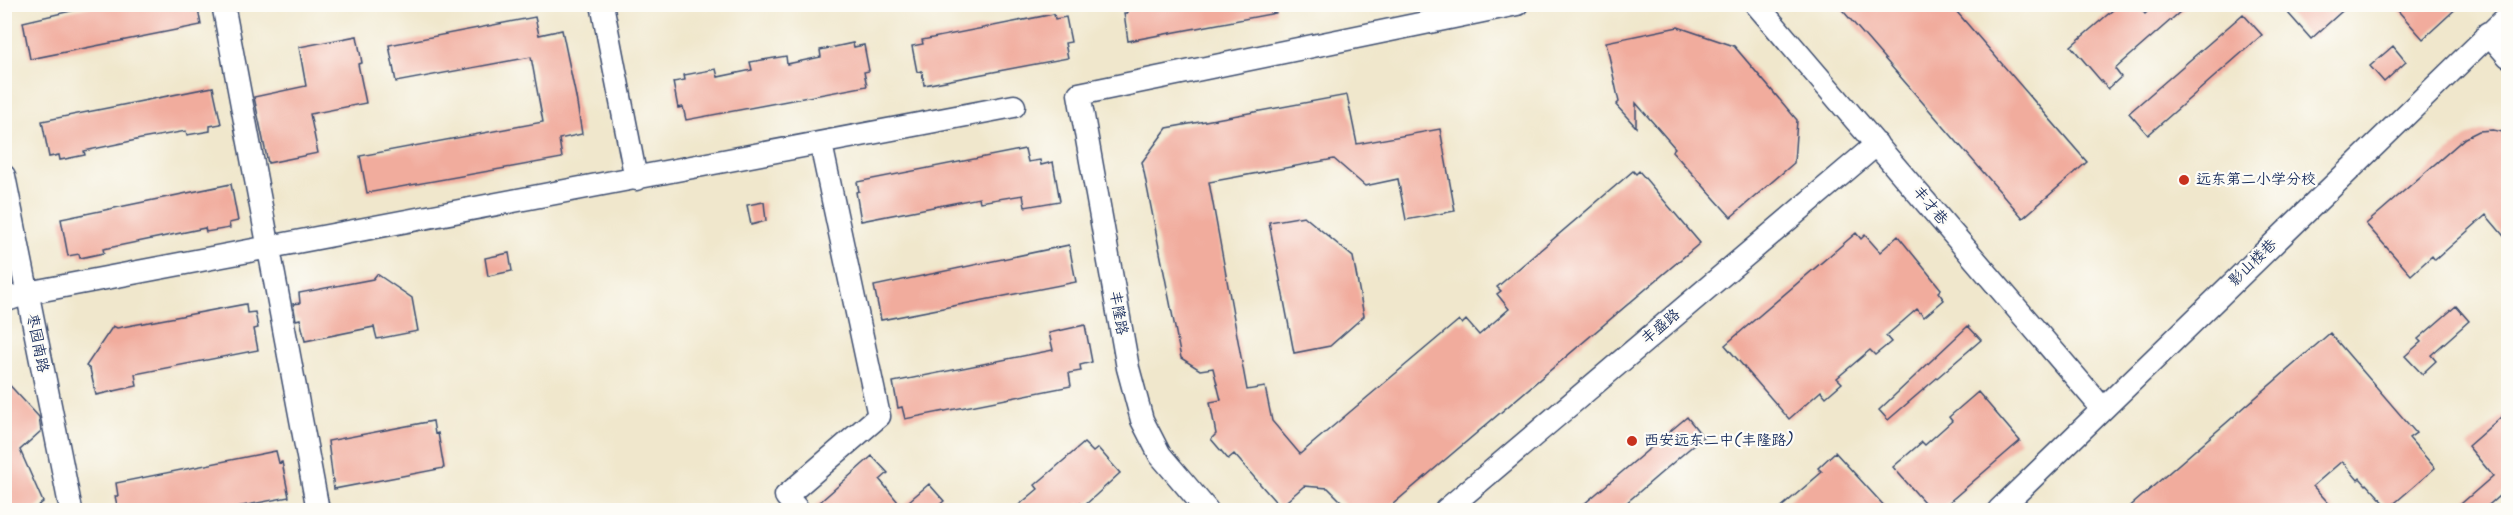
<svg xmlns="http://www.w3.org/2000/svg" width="2513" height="515" font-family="Kalam,'LXGW WenKai TC',sans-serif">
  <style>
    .building { fill: #f1ac9d }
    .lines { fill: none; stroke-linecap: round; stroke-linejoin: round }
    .minor-casing { stroke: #3b4b6e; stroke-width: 25 }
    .minor { stroke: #fff; stroke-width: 22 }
    .poi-dot { fill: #c8321e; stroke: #fdfcf7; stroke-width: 2 }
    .labels { text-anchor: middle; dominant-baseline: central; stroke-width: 4.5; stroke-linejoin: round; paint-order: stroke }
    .poi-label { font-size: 15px; fill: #1b2f5e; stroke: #fdfcf7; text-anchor: start }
    .street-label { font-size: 15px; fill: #1b2f5e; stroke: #fdfcf7 }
  </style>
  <rect width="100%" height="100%" fill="#fdfcf7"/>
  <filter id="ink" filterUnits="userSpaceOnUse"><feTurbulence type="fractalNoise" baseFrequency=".0167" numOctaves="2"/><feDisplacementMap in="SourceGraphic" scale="12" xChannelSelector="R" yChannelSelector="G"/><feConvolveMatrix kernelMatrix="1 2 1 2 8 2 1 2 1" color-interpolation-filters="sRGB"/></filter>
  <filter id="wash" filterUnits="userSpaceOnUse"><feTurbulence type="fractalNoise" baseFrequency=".008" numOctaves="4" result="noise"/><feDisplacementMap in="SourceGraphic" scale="24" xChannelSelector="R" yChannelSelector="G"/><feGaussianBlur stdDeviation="1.35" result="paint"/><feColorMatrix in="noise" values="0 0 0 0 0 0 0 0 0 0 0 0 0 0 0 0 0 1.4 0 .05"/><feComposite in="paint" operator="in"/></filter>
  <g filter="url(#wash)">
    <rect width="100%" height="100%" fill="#f0e7cc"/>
    <g id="blocks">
      <path class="building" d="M101 4H197L201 25 30 59 23 22Z
        M1125 4H1276V13L1128 41 1124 13H1127Z
        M1837 4H1950L2087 162 2023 218Z
        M2120 4H2137L2145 14 2156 4H2189L2115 69 2121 77 2108 89 2071 46Z
        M2280 4H2350L2311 39Z
        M2392 4H2461L2423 39Z
        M1054 14 1055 19 1066 17 1071 42 1065 43 1068 58 924 85 922 71 917 72 912 46 923 44 922 40Z
        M2243 14 2262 35 2148 135 2129 113Z
        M535 17 539 35 562 30 576 97 582 134 559 139 562 158 367 193 360 156 543 122 531 57 396 82 389 45Z
        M1678 27 1734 46 1797 120 1794 163 1731 217 1672 151 1675 148 1636 103V127L1616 105 1619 102 1606 42Z
        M357 36 362 63 358 64 366 103 310 114 318 153 268 163 254 97 306 86 299 47Z
        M853 43 854 47 864 45 869 71 864 72 867 86 686 120 683 107 678 108 673 82 685 80 684 75 716 69 718 77 752 70 750 62 786 56 787 64 821 57 820 50Z
        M2393 46 2406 62 2384 82 2370 66Z
        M213 87 221 124 210 126V131L187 135 186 131 141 139 84 151 85 155 60 160 59 155 49 157 42 121Z
        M1347 95 1357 144 1440 129 1455 211 1406 220 1398 179 1365 186 1334 159 1209 182 1247 390 1265 387 1272 421 1300 454 1459 320 1462 324 1466 320 1479 335 1509 309 1497 294 1501 291 1497 287 1633 171 1636 174 1639 171 1700 243 1386 510H1350L1328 488 1304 486 1280 507 1234 454 1228 459 1211 439 1216 434 1210 402 1221 400 1213 368 1200 370 1181 358 1142 162 1167 128Z
        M2493 130 2508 133V241L2486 215 2435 260 2432 256 2411 275 2366 224 2465 138 2479 131Z
        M1025 149 1028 162 1040 160 1041 165 1053 162 1060 201 1025 207 1023 195 980 202 979 198 861 221 856 192 859 191 857 182Z
        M231 184 238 221 229 223 230 228 206 232 205 228 103 249 104 253 80 258 79 254 68 256 61 219Z
        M764 202 766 221 751 225 747 205Z
        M1304 216 1353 257 1364 316 1330 346 1294 353 1269 222Z
        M1856 233 1861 239 1865 235 1880 252 1898 236 1941 289 1938 292 1944 300 1924 317 1917 309 1886 336 1891 342 1875 355 1870 350 1837 378 1842 383 1826 397 1821 391 1789 419 1725 345Z
        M1069 245 1076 282 881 320 874 286Z
        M509 253 512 271 488 276 485 258Z
        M377 274 412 298 418 331 377 339 374 327 305 341 300 319 296 320 293 304 300 303 299 293 373 279Z
        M246 304 247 313 255 312 258 328 254 329 258 350 135 374 137 386 96 395 90 369 86 366 113 326 117 328Z
        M2456 306 2469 321 2431 355 2436 361 2422 374 2405 356 2421 342 2418 339Z
        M1085 325 1092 362 1080 365 1081 371 1069 373 1071 386 905 419 902 407 898 408 893 382 1053 350 1049 333Z
        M1968 326 1981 340 1888 420 1879 410Z
        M2330 333 2416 433 2409 438 2435 468 2389 508 2367 484 2366 485 2360 478 2358 480 2342 461 2313 486 2335 510H2126Z
        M4 379 39 417 41 431 20 450 43 502 33 510H4Z
        M1978 392 2020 441 1940 510H1931L1893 467 1922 442 1925 445 1952 421 1949 417Z
        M2508 411V493L2506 490 2483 510H2454L2493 476 2468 446Z
        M1687 417 1703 437 1618 510H1577Z
        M433 421 435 434 438 433 444 468 334 489 328 441Z
        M1084 443 1093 452 1098 448 1120 473 1083 507 1080 503 1072 510H1013L1038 489 1035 485Z
        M276 451 279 463 282 462 289 497 221 510H118L115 496H118L116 483Z
        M1835 452 1888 510H1778L1822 472 1818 468Z
        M872 456 888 473 880 480 902 507 929 484 944 501 933 510H811Z"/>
    </g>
  </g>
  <g filter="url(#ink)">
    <use href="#blocks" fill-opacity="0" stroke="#3b4b6e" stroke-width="1.5"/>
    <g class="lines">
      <defs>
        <path id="minor" d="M223 4 318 510
          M602 4 636 179
          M1756 4 2103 409
          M2488 33 2508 56
          M4 176 71 510
          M4 301 27 293 1014 106
          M798 510 786 496 879 416 821 144
          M1207 510 1160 455 1142 420 1128 368 1079 94 1517 4
          M1446 510 1877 144
          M1999 510 2508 16"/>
      </defs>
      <use href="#minor" class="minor-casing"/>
      <use href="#minor" class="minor"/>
    </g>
  </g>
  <g class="poi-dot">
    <circle cx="2184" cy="180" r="6"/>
    <circle cx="1632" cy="441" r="6"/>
  </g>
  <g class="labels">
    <g class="poi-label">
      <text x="2196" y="180">远东第二小学分校</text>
      <text x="1644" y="441">西安远东二中(丰隆路)</text>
    </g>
    <g class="street-label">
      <text transform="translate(1930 206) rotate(50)">丰才巷</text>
      <text transform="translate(2253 263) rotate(-44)">影山楼巷</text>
      <text transform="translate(1118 313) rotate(80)">丰隆路</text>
      <text transform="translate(1661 327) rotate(-40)">丰盛路</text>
      <text transform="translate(37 343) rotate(79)">枣园南路</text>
    </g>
  </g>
  <rect width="2513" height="515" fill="none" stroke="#fdfcf7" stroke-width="24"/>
</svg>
